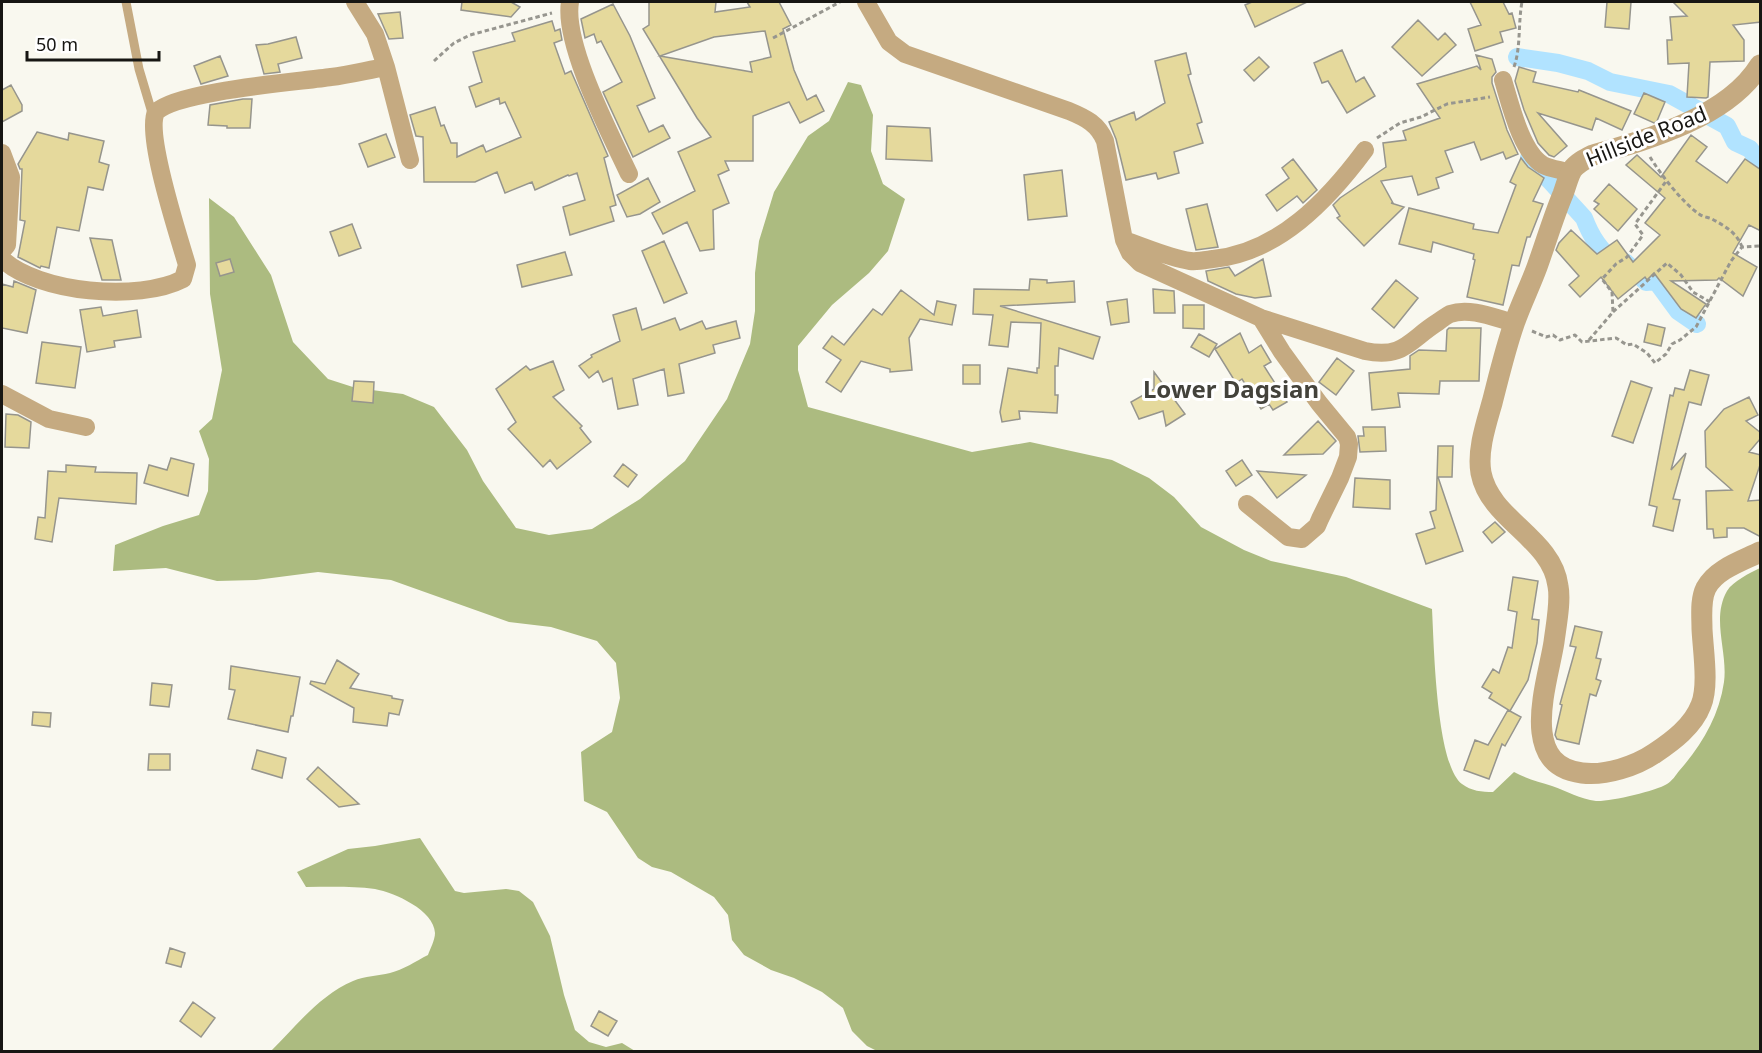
<svg xmlns="http://www.w3.org/2000/svg" width="1762" height="1053" font-family="'Noto Sans',sans-serif">
  <style>
    .forest { fill: #acbb80 }
    .lines { fill: none; stroke-linecap: round; stroke-linejoin: round }
    .canal { stroke: #b1e3ff; stroke-width: 18 }
    .building { fill: #e5d99c; stroke: #96958d; stroke-width: 1.5; fill-rule: evenodd }
    .path { stroke: #97968f; stroke-width: 3; stroke-dasharray: 4.5 3; stroke-linecap: butt }
    .service { stroke: #c5aa81; stroke-width: 9 }
    .minor { stroke: #c5aa81; stroke-width: 18 }
    .tertiary { stroke: #c5aa81; stroke-width: 21 }
    .labels { text-anchor: middle; dominant-baseline: central; stroke-width: 6; stroke-linejoin: round; paint-order: stroke }
    .street-label { font-size: 21px; fill: #171613; stroke: #fff }
    .quarter-label { font-size: 24px; font-weight: bold; fill: #43423b; stroke: #fff }
  </style>
  <rect width="100%" height="100%" fill="#f9f8ef"/>
  <path class="forest" d="M848 82 861 85 873 115 871 151 883 184 905 199 888 251 869 273 832 305 798 346V370L808 407 972 452 1030 442 1112 460 1149 478 1174 497 1201 527 1244 550 1271 561 1346 577 1432 609C1434 643 1436 765 1462 784 1471 791 1482 792 1493 792L1514 772C1527 779 1539 782 1552 786 1567 791 1580 799 1596 801 1609 802 1656 791 1667 784 1672 781 1676 775 1679 771 1702 745 1719 716 1724 682 1728 652 1711 619 1727 591 1733 581 1750 573 1760 568V1051H877L867 1046 852 1031 843 1008 822 992 794 978 771 970 744 955 732 940 728 915 714 897 671 872 652 867 638 858 607 812 584 801 581 752 612 732 620 698 616 663 597 641 551 627 509 622 391 580 318 572 256 580 217 581 166 568 113 571 115 545 163 526 199 515 208 491 209 459 199 431 212 419 222 370 210 294 209 198 234 217 271 275 293 342 328 379 356 388 403 394 434 407 467 450 483 481 516 528 549 535 592 529 640 499 685 461 727 399 750 344 755 311V273L759 241 774 192 808 136 829 121Z
    M420 838 455 891 464 893 506 889 519 891 533 902 550 936 564 995 575 1030 589 1042 606 1047 622 1043 635 1051H271C296 1026 320 995 353 981 365 976 378 976 390 973 403 970 416 961 428 955 430 949 435 940 435 933 434 910 395 893 375 889 352 886 329 887 306 887L297 872 348 849 375 846Z"/>
  <g class="lines">
    <path class="canal" d="M1517 57 1558 63 1588 71 1610 82 1669 94 1727 126 1735 142 1750 149 1760 163
      M1529 158 1584 218C1591 237 1600 250 1616 264L1625 262 1646 282 1656 281 1678 311 1697 324"/>
  </g>
  <path class="building" d="M462 2H511L520 7 511 17 461 10Z
    M649 2H716L715 12 750 7 747 2H779L791 25 783 29 794 70 807 100 816 95 824 111 800 123 789 102 753 116V161H725L729 170 718 175 729 203 713 210 714 249 700 251 687 222 663 234 652 213 695 191 678 152 711 137 697 118 643 29 649 25ZM765 31 771 57 750 62 752 72 660 56 714 37Z
    M1252 2H1307L1255 27 1245 5Z
    M1470 2H1503L1509 14 1512 13 1516 28 1500 32 1503 42 1475 51 1468 29 1481 25Z
    M1607 2H1631L1629 29 1605 27Z
    M1673 2H1761V22L1733 25 1744 40V61L1710 62 1708 97 1706 98 1687 97 1689 63 1668 64 1667 40H1672L1670 17 1687 16Z
    M613 4 630 36 655 98 637 106 649 132 663 125 670 138 633 157 603 92 622 82 601 41 597 43 594 34 585 38 581 19Z
    M400 12 403 38 389 39 378 14Z
    M1418 20 1438 40 1445 33 1456 45 1422 76 1392 47Z
    M552 21 555 31 560 29 562 40 554 43 565 74 571 71 608 156 604 158 616 205 610 207 614 221 570 235 563 207 585 200 577 173 569 176 568 175 535 190 532 182 505 193 497 172 475 182H424L423 137 416 136 410 115 435 107 441 126 444 125 451 143H457V157L483 145 486 152 521 137 505 102 500 104 499 98 476 107 469 87 482 82 473 52 515 41 512 33Z
    M296 37 302 58 278 64 280 72 264 74 256 45 268 44Z
    M1342 50 1356 82 1364 77 1375 96 1347 113 1328 81 1322 83 1314 63Z
    M1186 53 1191 74 1188 75 1202 122 1197 124 1203 143 1174 152 1179 173 1158 179 1156 173 1126 180 1116 139 1109 122 1134 112 1136 120 1165 103 1155 61Z
    M1476 55 1492 59 1496 72 1492 77V83L1507 130 1518 154 1506 159 1503 152 1481 160 1474 142 1445 151 1453 172 1436 178 1439 188 1418 195 1412 176 1381 181 1393 203H1391L1404 207 1364 246 1337 218 1340 216 1333 205 1340 198 1386 167 1383 143 1406 140 1403 131 1440 118 1417 84 1477 66 1481 70Z
    M220 56 228 76 201 84 194 66Z
    M1259 57 1269 67 1254 81 1244 70Z
    M1519 67 1536 72 1533 82 1578 92 1579 90 1631 111 1622 130 1596 118 1592 130 1538 113 1567 146 1554 157 1549 155 1538 143 1524 110 1515 81Z
    M11 85 22 105V111L2 122V90Z
    M1644 93 1665 102 1657 121 1654 123 1634 114Z
    M243 99H252L250 128H227V126L208 125 210 105Z
    M887 126 930 128 932 161 886 159Z
    M37 132 68 140 69 133 104 141 99 162 109 165 103 190 88 187 79 231 57 227 49 268 41 266 40 268 18 257 25 221 20 220 22 169H20L18 164Z
    M386 134 395 157 368 167 359 144Z
    M1691 135 1707 147 1696 161 1727 183 1745 159 1761 170V231L1749 225 1733 253 1757 267 1743 296 1719 278 1717 280 1671 281 1706 304 1696 318 1681 309 1654 273 1647 280 1645 277 1618 299 1601 277 1580 297 1569 285 1579 276 1556 250 1559 243 1571 230 1597 254 1617 240 1633 262 1660 235 1645 223 1665 198 1626 165 1637 155 1661 177Z
    M1521 158 1528 167 1544 178 1533 201 1543 204 1530 237H1527L1519 266 1512 265 1503 305 1467 297 1475 260 1473 259 1474 254 1433 242 1431 252 1399 244 1409 208 1474 224 1473 229 1498 233 1516 185 1510 182Z
    M1293 159 1317 190 1303 203 1297 196 1277 211 1266 195 1289 178 1282 168Z
    M1062 170 1067 216 1028 220 1024 175Z
    M648 178 660 202 640 214 627 217 617 195Z
    M1609 184 1637 209 1618 231 1594 209 1599 204 1594 201Z
    M1207 204 1218 247 1196 250 1186 209Z
    M352 224 361 248 339 256 330 232Z
    M90 238 112 240 121 280H102Z
    M664 241 687 293 664 303 642 251Z
    M565 252 572 275 522 287 517 265Z
    M230 259 234 272 220 276 216 263Z
    M1263 259 1271 296 1255 298 1236 294 1208 281 1206 271 1229 267 1235 276Z
    M1030 279 1047 280V283L1074 281 1075 302 1000 306 1100 337 1093 359 1059 348 1058 366H1055V395H1058L1057 413 1019 411 1020 419 1002 422 1000 412 1008 368 1037 373V368H1039L1041 323 1011 322 1008 347 989 345 993 315 973 314 974 289 1029 290Z
    M1396 280 1418 298 1394 328 1372 309Z
    M14 281 36 290 27 333 2 328V284L13 287Z
    M1153 289 1174 291 1175 313H1154Z
    M901 290 934 315 937 301 956 305 952 325 920 319 909 338 912 370 890 372V369L861 361 841 392 826 382 841 360 823 348 832 336 844 345 873 309 882 315Z
    M1127 299 1129 322 1111 325 1107 302Z
    M1183 305H1204V329L1183 328Z
    M101 307 103 316 137 310 141 337 114 341 115 347 87 352 80 310Z
    M636 308 642 330 675 318 680 330 702 321 706 329 736 321 740 338 713 345 715 353 679 364 684 393 668 396 664 369 633 379 638 405 618 409 612 378 603 382 598 371 589 378 579 366 592 357 591 355 620 341 613 315Z
    M1648 324 1665 328 1661 346 1644 342Z
    M1449 328H1481L1479 381H1440L1439 394 1398 393 1400 407 1372 410 1369 373 1410 369V356L1419 350 1446 351 1447 330Z
    M1240 333 1249 353 1261 345 1271 362 1264 366 1287 402 1273 410 1269 404 1261 409 1242 379 1236 383 1215 349Z
    M1199 334 1217 344 1209 357 1191 347Z
    M42 342 81 347 75 388 36 383Z
    M1337 358 1354 371 1336 395 1319 382Z
    M553 361 564 390 553 397 582 426 580 428 591 442 557 469 550 460 543 467 508 429 516 422 496 389 526 366 530 370Z
    M963 365H980V384H963Z
    M1690 370 1709 375 1701 405 1689 402 1671 470 1686 453 1673 499 1680 500 1673 531 1653 526 1657 507 1649 505 1670 395 1673 396 1675 388 1684 390Z
    M1154 372 1185 414 1166 426 1163 411 1139 419 1131 402 1154 389Z
    M354 381 374 382 373 403 352 401Z
    M1631 381 1652 388 1633 443 1612 436Z
    M1749 397 1758 415 1746 421 1761 433V438L1749 452 1761 455V462L1748 501 1761 500V537L1744 528H1727V537L1714 538 1713 529H1707L1706 491 1732 490 1706 467 1705 431 1724 409Z
    M6 414 18 415 31 422 29 448 5 447Z
    M1318 421 1336 441 1323 454 1284 455Z
    M1363 427H1385L1386 451 1360 452 1358 436H1364Z
    M1438 446H1453L1452 477H1438L1463 551 1426 564 1416 534 1435 528 1430 512 1436 510Z
    M171 458 194 464 188 496 144 483 149 465 167 470Z
    M1242 460 1252 475 1236 486 1226 471Z
    M623 464 637 475 628 487 614 476Z
    M66 465 96 467 95 472 137 473 136 504 59 498 52 542 35 539 38 517 45 518 48 471 66 472Z
    M1257 471 1306 475 1277 498Z
    M1355 478 1390 480V509L1353 507Z
    M1495 522 1505 532 1492 543 1483 532Z
    M1513 577 1538 581 1532 619 1539 620 1537 643 1528 680 1510 711 1489 698 1492 693 1482 687 1493 669 1499 673 1508 647 1512 648 1517 612 1508 610Z
    M1575 626 1602 632 1596 658 1601 659 1596 679 1601 681 1596 696 1590 694 1579 744 1557 739 1555 735 1562 705 1560 704 1576 647 1570 646Z
    M337 660 359 674 350 688 392 696V698L403 700 399 715 389 713 387 726 353 722 354 708 310 684 311 681 325 684Z
    M231 666 300 677 293 716H291L288 732 228 719 235 690 229 689Z
    M152 683 172 685 169 707 150 705Z
    M1508 710 1521 717 1505 746 1502 744 1489 779 1464 770 1475 740 1488 745Z
    M33 712 51 713 50 727 32 725Z
    M257 750 286 758 282 778 252 769Z
    M149 754H170V770H148Z
    M318 767 359 804 339 807 307 779Z
    M170 948 185 953 181 967 166 963Z
    M193 1002 215 1018 201 1037 180 1021Z
    M599 1011 617 1021 608 1036 591 1026Z"/>
  <g class="lines">
    <path class="path" d="M773 38 840 2
      M434 61 454 43 470 35 552 13
      M1514 67C1521 47 1518 23 1522 2
      M1377 138 1400 123 1421 117 1447 104 1490 97
      M1650 157C1661 175 1682 202 1699 214 1703 217 1708 217 1712 219 1725 226 1737 233 1742 247
      M1613 312 1667 263 1681 275 1693 292 1710 302
      M1532 331 1546 337 1553 335 1560 340 1575 335 1582 342 1616 338 1627 345 1633 344 1647 353 1655 363 1666 354 1672 344 1680 340 1696 327 1731 261 1742 247 1760 246
      M1589 340 1613 312 1612 292 1602 279 1616 264 1627 257 1643 235 1635 224 1667 180"/>
    <path class="service" d="M126 2 139 69 153 116"/>
    <path class="minor" d="M355 2 375 34 386 67 410 160
      M570 2C563 44 610 133 629 174
      M866 2 889 42 905 54 1069 111C1086 118 1098 124 1105 141L1124 240 1130 253 1140 263 1261 318 1365 351C1404 359 1409 340 1438 322 1442 319 1446 316 1450 314 1470 307 1495 318 1514 323
      M1503 80C1510 103 1521 152 1543 165 1551 169 1562 170 1571 173
      M2 153 11 177 7 245 2 251
      M1124 240C1145 247 1169 258 1190 261 1197 262 1206 260 1213 259 1278 253 1328 200 1365 150
      M2 259C38 293 139 302 183 279L187 265C179 237 145 135 156 112 177 91 297 82 331 77 349 75 368 70 386 67
      M2 394 49 419 86 427
      M1247 504 1288 537 1302 539 1317 526 1320 519 1340 478 1348 457 1349 444 1347 437 1319 403 1282 352 1261 318"/>
    <path class="tertiary" d="M1760 65C1728 117 1649 139 1593 155 1585 159 1577 163 1572 170 1568 177 1566 186 1563 194 1553 218 1546 242 1537 267 1530 286 1521 304 1514 324 1505 350 1499 376 1492 403 1486 424 1477 451 1481 473 1490 520 1552 538 1558 586 1561 601 1556 626 1554 642 1548 682 1517 765 1582 773 1606 776 1636 766 1655 753 1673 741 1693 726 1701 705 1709 686 1703 650 1702 629 1702 616 1700 600 1706 588 1716 569 1742 561 1760 552"/>
  </g>
  <g class="labels">
    <g class="street-label">
      <text transform="translate(1646 136) rotate(-22)">Hillside Road</text>
    </g>
    <g class="quarter-label">
      <text x="1231" y="388">Lower Dagsian</text>
    </g>
  </g>
  <rect width="1762" height="1053" fill="none" stroke="#171613" stroke-width="6"/>
  <path d="M27 51v9h132v-9" fill="none" stroke="#171613" stroke-width="3"/>
  <text x="36" y="51" font-size="18" fill="#171613" stroke="#ffffff" stroke-width="4.5" paint-order="stroke">50 m</text>
</svg>
